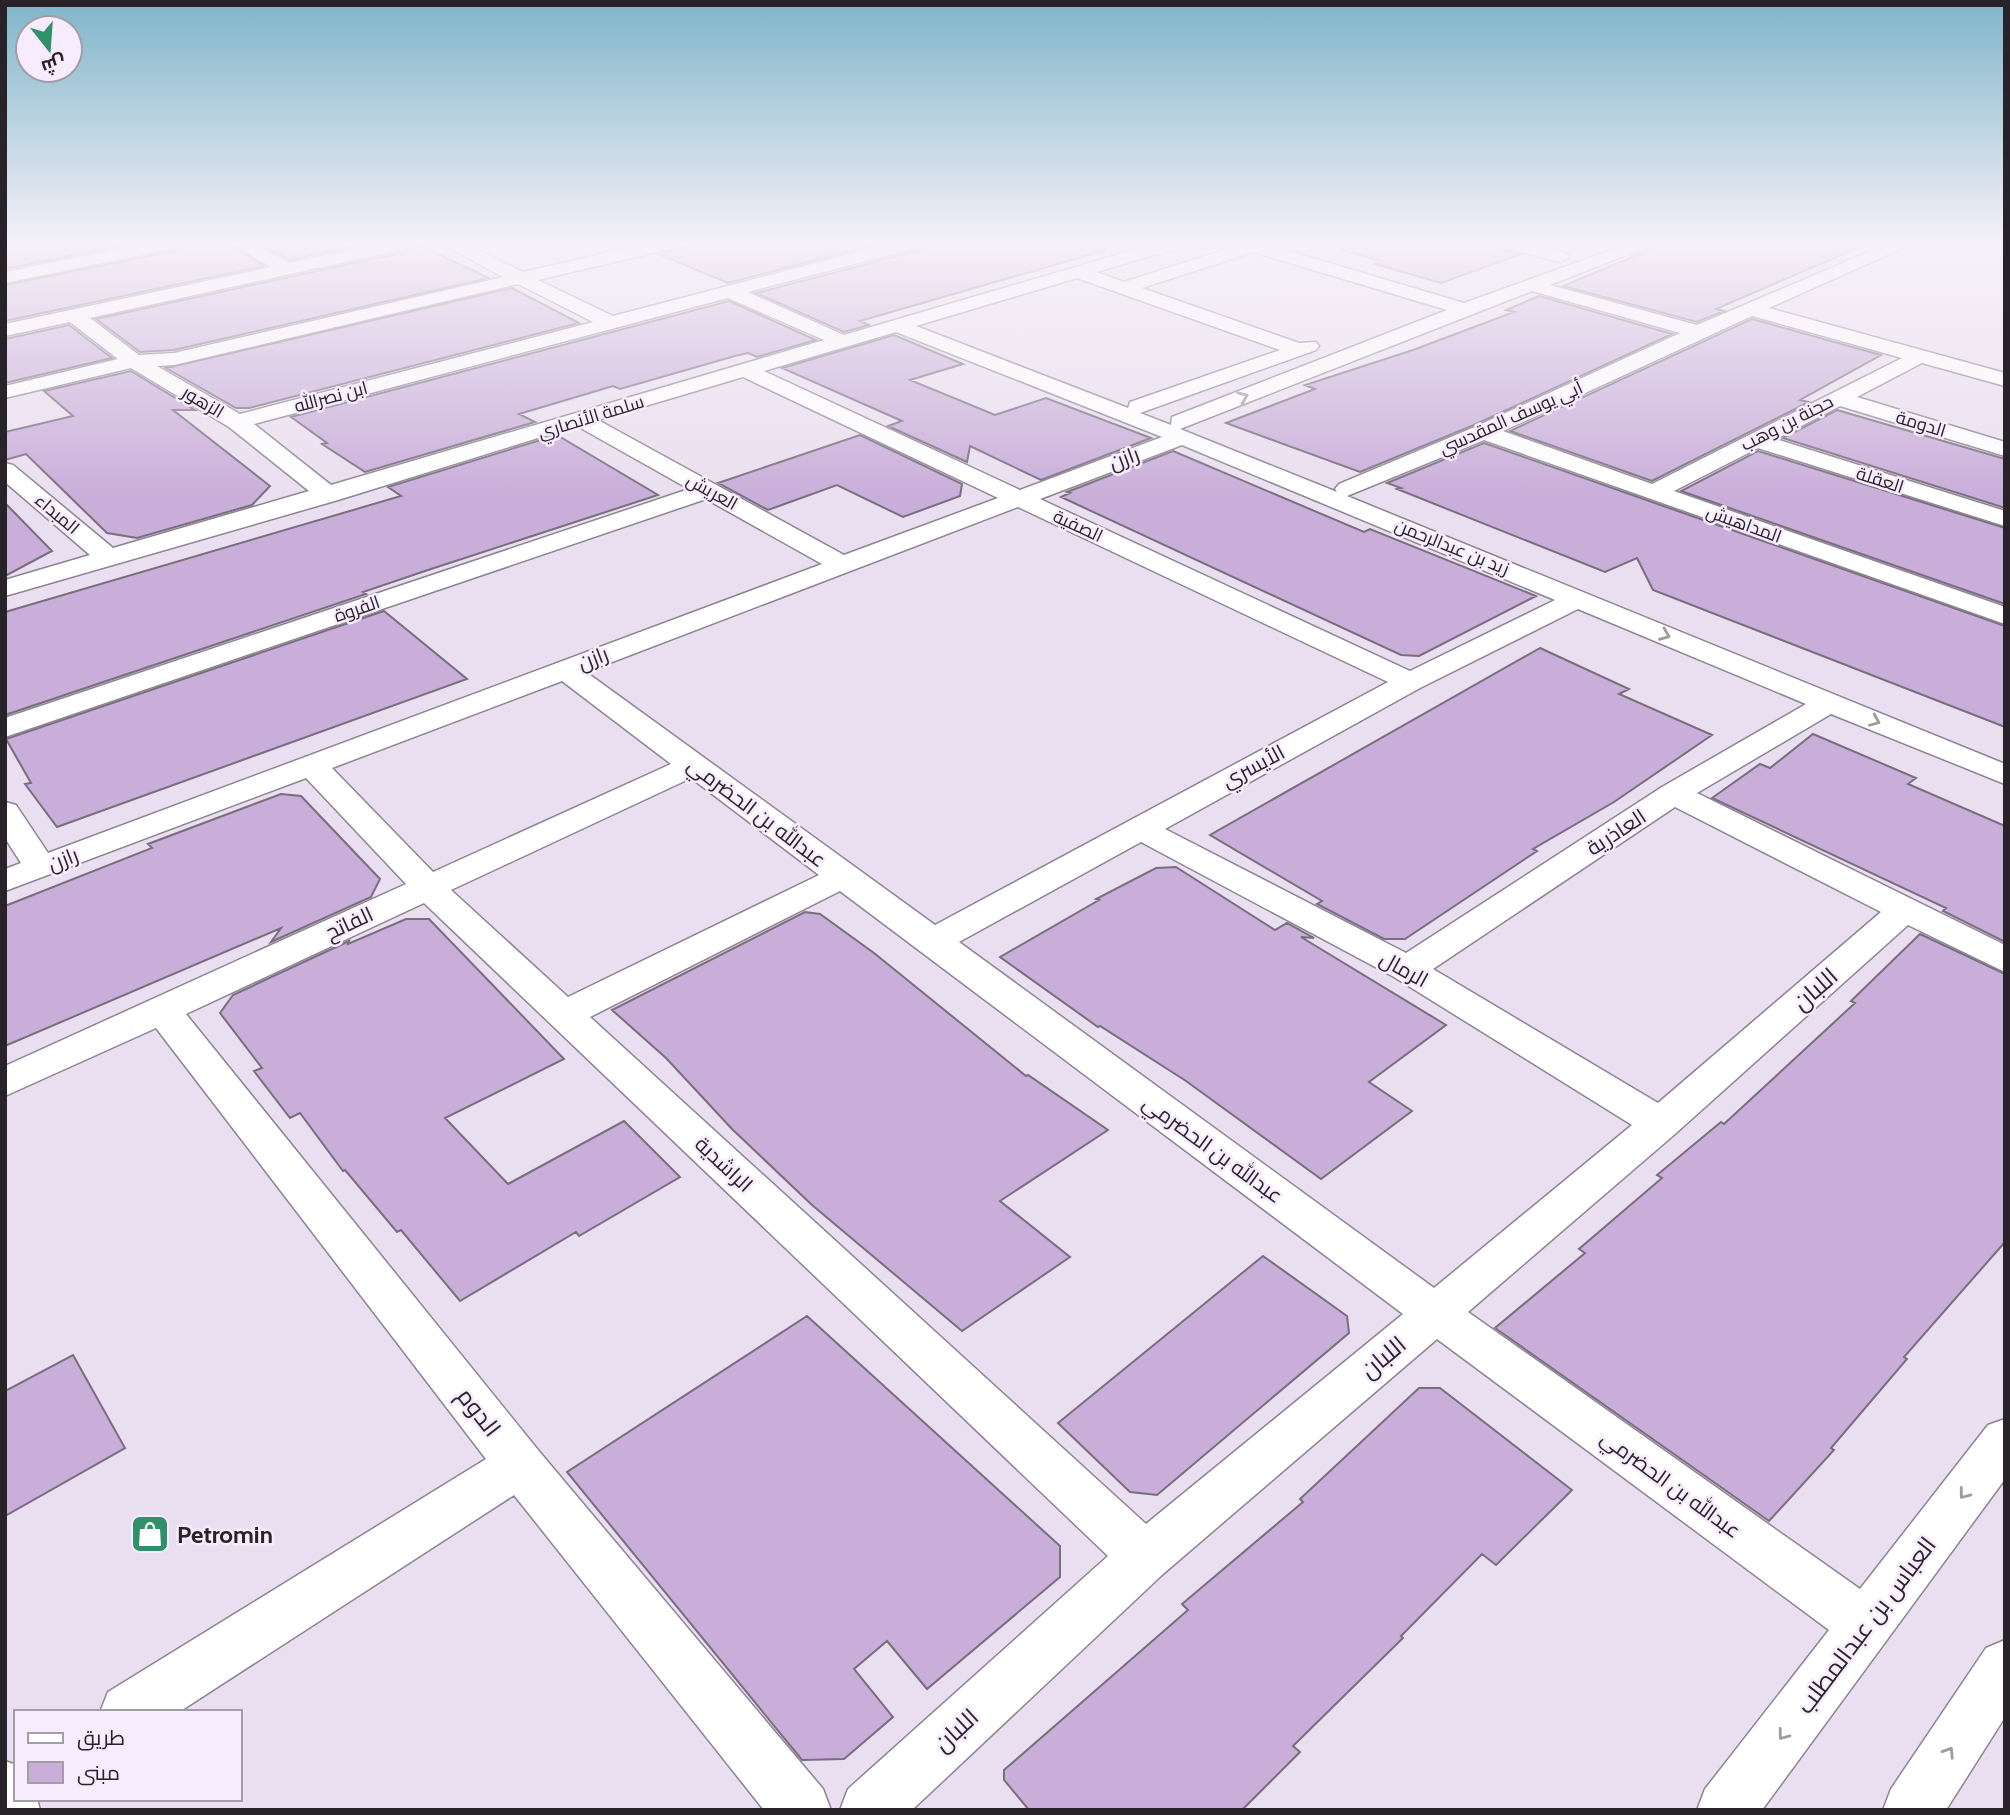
<svg xmlns="http://www.w3.org/2000/svg" width="2010" height="1815" font-family="Cabin,Cairo,sans-serif">
  <style>
    .building { fill: #c9aed9; stroke: #786e7d; stroke-width: 2 }
    .lines { fill: none; stroke-linecap: round; stroke-linejoin: round }
    .minor-casing { stroke: #8d8393; stroke-width: 3 }
    .minor { fill: #fff; fill-rule: evenodd }
    .oneway { stroke: #9e9c9f }
    .labels { text-anchor: middle; dominant-baseline: central; stroke-width: 5; stroke-linejoin: round; paint-order: stroke }
    .far-street-label { font-size: 18px; fill: #272329; stroke: #f7ecfe }
    .street-label { font-size: 21px; fill: #272329; stroke: #f7ecfe }
    .near-street-label { font-size: 24px; fill: #272329; stroke: #f7ecfe }
    .near-poi-label { font-size: 24px; font-weight: bold; fill: #272329; stroke: #f7ecfe; text-anchor: start }
  </style>
  <rect width="100%" height="100%" fill="#eadff0"/>
  <path class="building" d="M5 243H134L5 269Z
    M186 243H228L264 266 5 321V285L175 251Z
    M259 243H370L290 260Z
    M702 243H881L728 283 658 254Z
    M924 243H1105L1106 250 860 321 869 325 844 332 756 293 920 250Z
    M1343 243H1498L1502 250 1521 254 1441 283 1375 264 1382 261 1342 250Z
    M1666 243H1869L1716 309 1724 311 1697 322 1563 286Z
    M419 245 489 278 174 350 140 352 96 319 409 251Z
    M512 288 579 323 249 408H236L166 368Z
    M1539 296 1672 334 1474 425 1360 472 1226 423 1315 389 1305 385 1413 350 1514 312 1506 310Z
    M729 301 816 340 757 357 748 353 735 356 620 389 613 386 519 414 535 422 365 472 322 444 327 443 291 417Z
    M1752 319 1881 355 1800 400 1809 402 1652 481 1510 431Z
    M69 325 112 358 5 383V339Z
    M894 335 963 364 910 380 995 415 1046 398 1151 438 1041 480 970 446 967 462 888 426 902 421 782 368Z
    M131 371 195 410H173L270 486 252 505 137 538 107 533 26 454 5 460V432L73 416 44 391Z
    M1837 410 2005 459V508L1783 438Z
    M557 435 658 495 428 570 363 592 366 594 5 715V612L401 496 388 487Z
    M860 435 962 484 960 496 903 517 837 485 768 510 718 483Z
    M1484 443 2005 626V727L1653 590 1637 558 1605 572 1397 489 1401 488 1387 483Z
    M1173 451 1364 532 1370 529 1536 596 1419 656 1401 655 1061 497 1070 493 1067 492Z
    M1758 451 2005 528V604L1681 491Z
    M5 503 52 551 5 576Z
    M384 611 467 679 57 827 25 784 31 783 6 739Z
    M1540 648 1629 689 1619 694 1712 735 1614 802 1533 849 1537 851 1405 939H1384L1317 904 1322 901 1210 835Z
    M1813 734 1916 778 1908 784 2005 826V942L1943 911 1946 908 1712 798 1760 764 1770 768Z
    M281 794 301 796 380 879 371 897 271 942 281 928 5 1046V906L152 848 148 844Z
    M1176 867 1275 930 1287 923 1314 938 1301 937 1446 1025 1369 1082 1412 1111 1321 1179 1186 1081 1100 1026 1098 1027 1000 957 1099 900 1096 899 1156 868Z
    M805 912 820 914 874 953 1026 1076 1028 1075 1108 1130 1000 1201 1070 1257 962 1331 812 1205 732 1129 666 1058 612 1010Z
    M406 919H429L564 1059 445 1118 508 1184 624 1121 680 1177 579 1236 576 1232 460 1301 401 1230 397 1232 345 1170 343 1171 300 1113 290 1118 254 1071 262 1068 220 1013 233 995 349 941 348 944Z
    M1920 934 2005 974V1242L1904 1357 1907 1359 1831 1448 1834 1450 1769 1521 1495 1328 1585 1253 1579 1249 1662 1178 1657 1175 1721 1122 1724 1124 1855 1003 1851 1001Z
    M1263 1256 1347 1316 1349 1333 1157 1495 1130 1492 1058 1423Z
    M807 1316 1060 1546V1577L927 1689 887 1641 854 1669 893 1717 844 1759 802 1760 567 1472Z
    M73 1355 125 1448 5 1516V1391Z
    M1419 1388H1440L1572 1490 1496 1565 1482 1554 1401 1636 1403 1638 1293 1746 1300 1752 1242 1810H1029L1004 1780V1770L1188 1610 1182 1604 1303 1502 1300 1499Z"/>
  <g class="lines">
    <defs>
      <path id="minor" d="M148 243H183L174 248 5 283V272Z
        M231 243H253L290 263 383 243H417L408 248 90 318 139 355 174 353 503 277 440 243H463L523 272 649 243H681L678 247 538 280 613 316 892 243H922L919 247 748 292 844 335 1157 243H1185L1182 247 1096 272 1124 282 1236 246 1234 243H1262L1464 303 1631 243H1657L1550 285 1697 325 1890 243H1914L1769 308 2005 373V386L1922 363 1857 397 2005 442V456L1840 406 1776 439 2005 511V526L1758 448 1674 491 2005 607V624L1484 440 1347 496 2005 764V784L1831 714 1697 793 2005 945V972L1908 925 1675 1134 1468 1312 1860 1589 1988 1425 2005 1419V1479L1762 1810H1697L1705 1789 1829 1630 1437 1339 1163 1574 912 1810H840L848 1789 1108 1556 424 903 186 1014 538 1450 823 1789 831 1810H764L514 1495 179 1712H100L108 1692 486 1459 156 1028 5 1096V1066L406 884 306 778 5 891V869L21 863 5 838V802L16 805 48 853 822 564 706 499 5 737V718L689 489 577 426 338 500 5 596V580L90 555 5 482V463L13 465 113 548 309 491 229 427 131 368 5 398V386L118 359 70 322 5 336V324L271 267ZM1253 252 1447 310 1172 417 1171 425 1140 413 1316 350 1319 346 1316 342 1299 343 1142 288ZM1077 278 1280 350 1130 402 1128 408 916 326ZM518 284 593 322 240 414 157 366 174 365ZM1532 291 1680 333 1475 427 1339 484 1335 489 1337 492 1180 429ZM728 298 824 340 331 485 254 424ZM1752 316 1902 358 1652 484 1503 431ZM896 332 1162 437 1020 490 764 371ZM743 377 998 498 844 555 598 420ZM1182 445 1555 600 1410 671 1040 499ZM1018 507 1388 682 935 925 586 672ZM1578 609 1806 704 1662 787 1406 953 1165 829 1420 688ZM562 681 671 764 433 872 332 768ZM691 778 819 875 568 997 451 890ZM1675 807 1881 912 1658 1103 1433 969ZM1141 842 1394 977 1632 1125 1434 1288 959 942ZM840 891 1403 1314 1146 1524 590 1017Z
        M1500 243H1529L1566 253 1569 257 1560 262 1503 247Z
        M2005 1640V1717L1946 1810H1883L1891 1789 1986 1648Z
        M5 1761 16 1765V1799H37L40 1810H5Z"/>
    </defs>
    <use href="#minor" class="minor-casing"/>
    <use href="#minor" class="minor"/>
  </g>
  <defs><path id="oneway-chevron" d="M-2-3.5L2.5 0L-2 3.5" fill="none" stroke-width="1.6" stroke-linecap="round" stroke-linejoin="round" transform="scale(1.75)"/></defs>
  <g class="oneway">
    <use href="#oneway-chevron" transform="translate(1243 397) rotate(-22)"/>
    <use href="#oneway-chevron" transform="translate(1665 635) rotate(22)"/>
    <use href="#oneway-chevron" transform="translate(1875 721) rotate(23)"/>
    <use href="#oneway-chevron" transform="translate(1964 1494) rotate(127)"/>
    <use href="#oneway-chevron" transform="translate(1783 1735) rotate(127)"/>
    <use href="#oneway-chevron" transform="translate(1949 1752) rotate(-57)"/>
  </g>
  <linearGradient id="sky" x2="0" y2="1"><stop stop-color="#7fb5ca"/><stop offset="0.49" stop-color="#f6f1f8"/><stop offset="1" stop-color="#f6f1f8" stop-opacity="0"/></linearGradient>
  <rect width="2010" height="497" fill="url(#sky)"/>
  <defs>
    <symbol id="shop-square" viewBox="-11 -11 22 22"><rect x="-9" y="-9" width="18" height="18" rx="4" fill="#30906a" stroke="#f7ecfe"/><path d="M-5-2.5h2.3a2.7 3.5 0 0 1 5.4 0H5L5.5 6h-11ZM-1.5-2.5h3a1.5 2.3 0 0 0-3 0Z" fill="#fff"/></symbol>
  </defs>
  <g fill-rule="evenodd">
    <use href="#shop-square" x="128" y="1512" width="44" height="44"/>
  </g>
  <g class="labels">
    <g class="far-street-label">
      <text transform="translate(331 397) rotate(-15)">ابن نصرالله</text>
      <text transform="translate(203 402) rotate(31)">الزهور</text>
      <text transform="translate(591 417) rotate(-17)">سلمة الأنصاري</text>
      <text transform="translate(1511 418) rotate(-24)">أبي يوسف المقدسي</text>
      <text transform="translate(1787 423) rotate(-27)">حجنة بن وهب</text>
      <text transform="translate(1921 424) rotate(17)">الدومة</text>
      <text transform="translate(1880 480) rotate(18)">العقلة</text>
      <text transform="translate(712 492) rotate(29)">العريش</text>
      <text transform="translate(57 514) rotate(40)">المبداء</text>
      <text transform="translate(1744 524) rotate(20)">المداهيش</text>
      <text transform="translate(1078 526) rotate(25)">الصفية</text>
      <text transform="translate(1452 547) rotate(22)">زيد بن عبدالرحمن</text>
      <text transform="translate(357 609) rotate(-19)">الفروة</text>
    </g>
    <g class="street-label">
      <text transform="translate(1124 458) rotate(-20)">رازن</text>
      <text transform="translate(593 658) rotate(-21)">رازن</text>
      <text transform="translate(1253 766) rotate(-28)">الأيسري</text>
      <text transform="translate(757 812) rotate(37)">عبدالله بن الحضرمي</text>
      <text transform="translate(1616 832) rotate(-33)">العاذرية</text>
      <text transform="translate(63 859) rotate(-21)">رازن</text>
      <text transform="translate(349 923) rotate(-25)">الفاتح</text>
      <text transform="translate(1404 969) rotate(29)">الرمال</text>
      <text transform="translate(1213 1149) rotate(36)">عبدالله بن الحضرمي</text>
      <text transform="translate(724 1164) rotate(43)">الراشدية</text>
      <text transform="translate(1671 1484) rotate(36)">عبدالله بن الحضرمي</text>
    </g>
    <g class="near-street-label">
      <text transform="translate(1815 989) rotate(-41)">اللبان</text>
      <text transform="translate(1383 1357) rotate(-40)">اللبان</text>
      <text transform="translate(479 1412) rotate(52)">الدوم</text>
      <text transform="translate(1866 1625) rotate(-53)">العباس بن عبدالمطلب</text>
      <text transform="translate(956 1730) rotate(-43)">اللبان</text>
    </g>
    <g class="near-poi-label">
      <text x="177" y="1534">Petromin</text>
    </g>
  </g>
  <rect width="2010" height="1815" fill="none" stroke="#272329" stroke-width="14"/>
  <rect x="14" y="1710" width="228" height="91" fill="#f7ecfe" stroke="#a49ca9" stroke-width="2"/>
  <rect x="28" y="1733" width="35" height="10" fill="#ffffff" stroke="#a49ca9" stroke-width="2"/>
  <text x="77" y="1745" font-size="21" fill="#272329">طريق</text>
  <rect x="28" y="1762" width="35" height="21" fill="#c9aed9" stroke="#a49ca9" stroke-width="2"/>
  <text x="77" y="1780" font-size="21" fill="#272329">مبنى</text>
  <g transform="translate(49 49) rotate(163)"><circle r="33" fill="#f7ecfe" stroke="#a49ca9" stroke-width="2"/>
  <path d="M0-5L12 26L0 18L-12 26Z" fill="#30906a"/>
  <text y="-10" font-size="19" font-weight="bold" text-anchor="middle" fill="#272329">ش</text>
  </g>
</svg>
